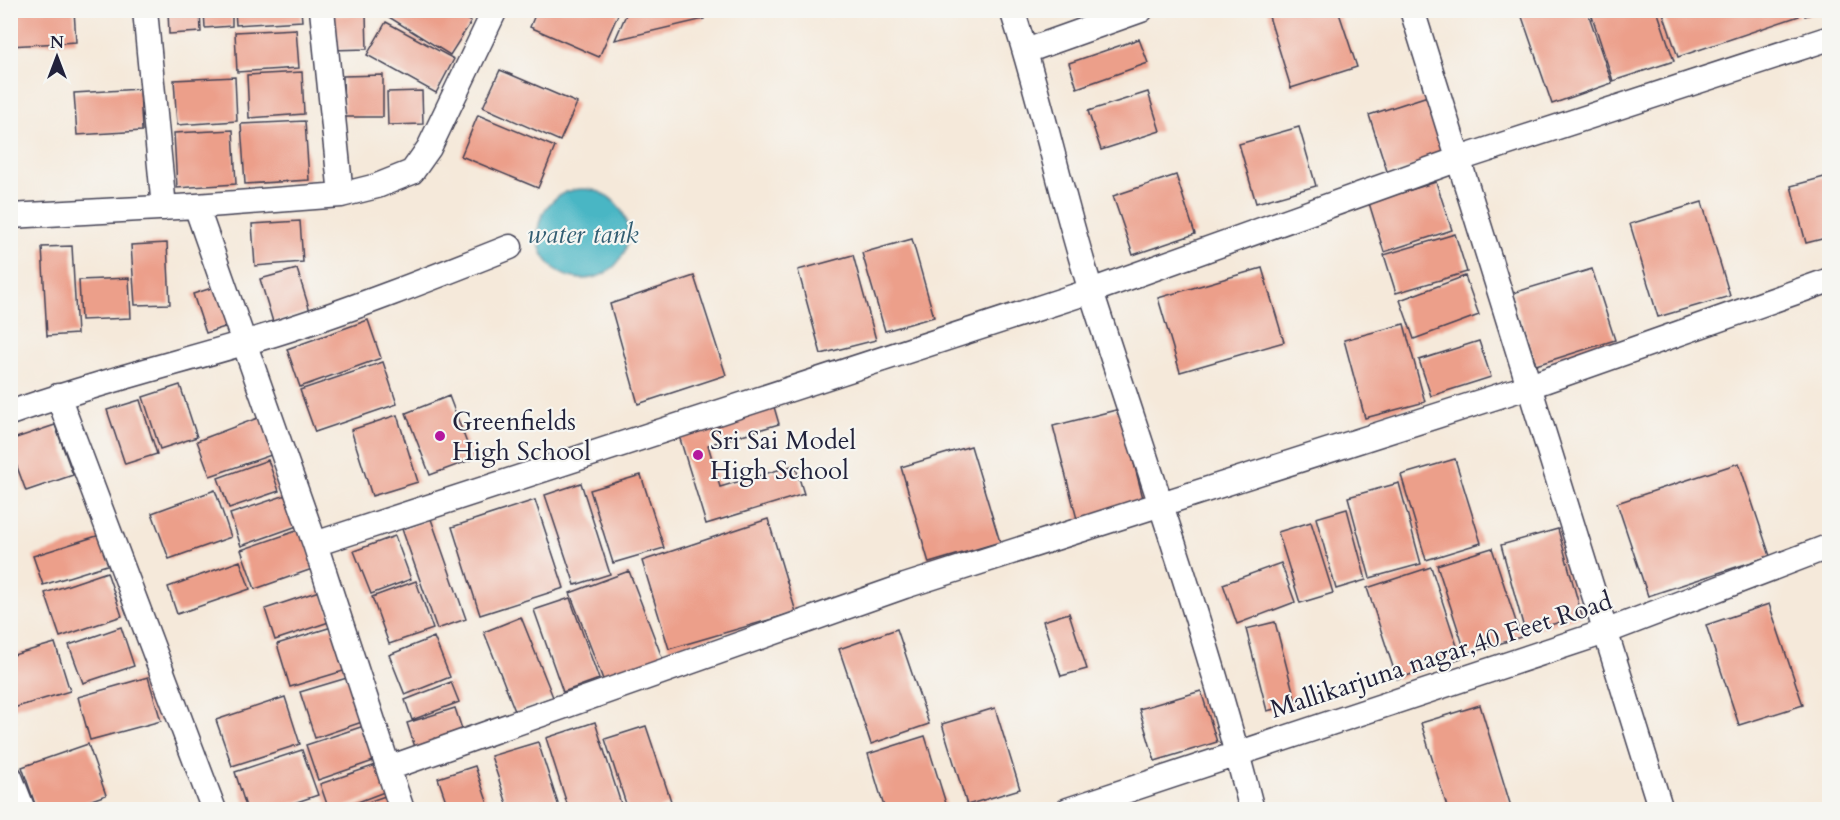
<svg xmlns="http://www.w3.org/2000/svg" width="1840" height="820" font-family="Cardo,serif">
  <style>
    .water { fill: #49b6c4; stroke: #366c80; stroke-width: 1.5 }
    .building { fill: #ec9f8a }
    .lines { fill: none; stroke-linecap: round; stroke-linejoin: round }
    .street-casing { stroke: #424053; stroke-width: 27 }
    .street { stroke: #fff; stroke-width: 24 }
    .poi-dot { fill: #b5179e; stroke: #f6f6f2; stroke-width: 2 }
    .labels { text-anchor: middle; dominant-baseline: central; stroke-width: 4.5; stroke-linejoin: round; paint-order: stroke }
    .poi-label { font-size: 26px; fill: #22223b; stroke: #f6f6f2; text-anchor: start }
    .street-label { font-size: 26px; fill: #22223b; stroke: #f6f6f2 }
    .water-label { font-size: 27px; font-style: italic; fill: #325d72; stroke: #f6f6f2 }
  </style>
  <rect width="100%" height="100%" fill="#f6f6f2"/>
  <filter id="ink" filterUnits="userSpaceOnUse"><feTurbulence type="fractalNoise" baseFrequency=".0167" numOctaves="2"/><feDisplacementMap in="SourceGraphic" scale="12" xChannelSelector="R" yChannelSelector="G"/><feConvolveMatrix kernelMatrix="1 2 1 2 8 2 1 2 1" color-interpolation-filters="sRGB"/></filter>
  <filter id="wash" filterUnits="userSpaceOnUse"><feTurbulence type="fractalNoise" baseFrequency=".008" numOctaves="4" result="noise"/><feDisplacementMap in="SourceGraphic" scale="24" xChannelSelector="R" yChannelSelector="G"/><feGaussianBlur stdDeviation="1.35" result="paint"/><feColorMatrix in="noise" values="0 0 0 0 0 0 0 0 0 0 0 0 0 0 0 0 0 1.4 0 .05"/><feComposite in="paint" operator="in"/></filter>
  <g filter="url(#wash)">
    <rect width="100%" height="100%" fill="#f5e9da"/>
    <path class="water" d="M538 234a45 45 0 1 1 90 0a45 45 0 1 1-90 0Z"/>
    <g id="blocks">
      <path class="building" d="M10 10H74L76 42 10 46Z
        M168 10H200L201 32 169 34Z
        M204 10H232V26L205 28Z
        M235 10H301L302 21 236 25Z
        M386 10H452L471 22 450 55 384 14Z
        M537 10H620L599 57 530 27Z
        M628 10H701L704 19 615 40Z
        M1039 10H1055V11L1041 16Z
        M1267 10H1338L1357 67 1291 88Z
        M1587 10 1612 83 1552 104 1520 11Z
        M1590 10H1657L1674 61 1613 81Z
        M1662 10H1798L1799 16 1678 57Z
        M1803 10H1821V11L1805 16Z
        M330 15H366L367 49 331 50Z
        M386 22 454 59 436 93 367 55Z
        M296 29 299 68 237 72 235 32Z
        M1139 39 1148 63 1077 88 1069 63Z
        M500 70 577 103 560 141 483 107Z
        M302 72 304 114 249 118 247 75Z
        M383 75V117H344L343 76Z
        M235 77 237 121 177 125 174 80Z
        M140 89 142 131 77 135 74 93Z
        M422 91 423 124 388 125 387 92Z
        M1148 92 1160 131 1101 150 1088 111Z
        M1434 94 1453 153 1388 174 1369 115Z
        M478 115 555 147 538 188 461 156Z
        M305 121 309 180 245 184 241 124Z
        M1299 127 1316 186 1256 203 1239 144Z
        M233 130 236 184 177 188 174 133Z
        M1176 175 1195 234 1133 255 1113 196Z
        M1828 176 1830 237 1806 243 1791 186Z
        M1436 182 1452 230 1384 252 1369 203Z
        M1702 202 1730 296 1658 317 1630 224Z
        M300 221 303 262 255 266 252 224Z
        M1455 234 1467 272 1396 293 1384 255Z
        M912 239 934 317 885 331 862 253Z
        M167 243 170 304 135 305 131 245Z
        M72 246 77 334 47 336 42 247Z
        M853 255 876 340 821 354 798 270Z
        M1262 268 1284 342 1180 372 1158 298Z
        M297 269 310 311 273 322 260 279Z
        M1592 269 1615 340 1536 365 1513 293Z
        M694 276 726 375 638 404 610 304Z
        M1465 276 1479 315 1414 339 1400 300Z
        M129 278 131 318 81 320 79 280Z
        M218 286 231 325 206 333 193 294Z
        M368 320 381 358 300 387 287 349Z
        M1404 324 1425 402 1365 418 1344 340Z
        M1479 341 1491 377 1431 396 1419 360Z
        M383 362 397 404 315 432 300 390Z
        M180 385 197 437 160 449 143 397Z
        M449 396 473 459 430 475 406 413Z
        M140 400 157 454 125 464 107 410Z
        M772 400 779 424 708 445 720 487 795 465 804 494 706 524 677 429Z
        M1120 409 1145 506 1078 523 1053 426Z
        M397 415 418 482 372 496 351 430Z
        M263 416 277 453 210 476 197 441Z
        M55 425 73 475 26 491 10 448V440Z
        M971 446 1000 542 929 563 901 467Z
        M1455 459 1481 543 1426 560 1401 475Z
        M268 460 279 491 229 508 218 478Z
        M1739 463 1770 556 1648 596 1617 503Z
        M641 475 664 548 613 563 590 490Z
        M581 483 610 574 575 585 545 495Z
        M1399 483 1421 564 1370 578 1348 497Z
        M215 490 231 537 169 559 152 513Z
        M289 494 300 525 241 546 230 514Z
        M535 500 564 588 480 615 452 527Z
        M1347 509 1366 580 1336 589 1316 518Z
        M431 519 466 619 437 629 402 529Z
        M768 519 796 612 669 649 642 561Z
        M1311 522 1333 593 1300 603 1278 532Z
        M302 529 315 568 255 589 241 550Z
        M1558 529 1582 616 1525 632 1501 545Z
        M100 535 110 564 43 585 33 556Z
        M395 536 411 579 371 594 354 551Z
        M1492 548 1521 637 1466 654 1437 565Z
        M240 561 250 589 177 614 168 587Z
        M1281 563 1295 602 1237 624 1223 584Z
        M1431 567 1461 658 1397 679 1367 588Z
        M629 571 663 660 604 682 570 593Z
        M107 572 122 616 60 637 45 593Z
        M416 581 433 629 389 644 372 597Z
        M322 590 332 621 275 640 265 609Z
        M570 598 599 679 563 692 534 610Z
        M1769 604 1803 705 1739 725 1706 625Z
        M1069 613 1087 669 1061 676 1043 621Z
        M521 617 553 697 515 711 484 632Z
        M1275 622 1296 703 1267 711 1246 629Z
        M338 625 350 669 290 687 277 644Z
        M121 627 134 666 83 683 69 645Z
        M897 629 929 724 871 744 839 649Z
        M434 637 450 677 405 695 389 655Z
        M55 643 70 691 10 709V656Z
        M357 675 371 719 315 738 300 692Z
        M148 677 161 721 90 740 78 697Z
        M451 682 459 702 412 720 405 700Z
        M1201 691 1217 742 1155 761 1139 709Z
        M285 697 300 744 232 766 216 720Z
        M1480 705 1512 810H1448L1421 723Z
        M455 708 464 735 416 750 407 723Z
        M995 708 1020 789 967 805 942 724Z
        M595 722 623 810H569L546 738Z
        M370 724 382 758 318 780 306 745Z
        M646 726 672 804 656 810H628L605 739Z
        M925 736 948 810H885L868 754Z
        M538 742 560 810H509L491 756Z
        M88 744 106 795 63 810H37L22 767Z
        M302 750 318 795 273 810H247L235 772Z
        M382 763 392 789 337 810H329L320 784Z
        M475 766 490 810H449L438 778Z
        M394 793 399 810H347V809Z"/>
    </g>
  </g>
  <g filter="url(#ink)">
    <use href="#blocks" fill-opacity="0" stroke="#424053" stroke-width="1.5"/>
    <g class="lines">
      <defs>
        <path id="street" d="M145 10 164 208
          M322 10 341 195
          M1012 10C1043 104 1062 201 1092 294 1147 465 1207 635 1252 810
          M1412 10 1661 810
          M1026 51 1141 10
          M196 206 315 544 402 810
          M10 216 196 206 341 195 377 186 412 172 429 148 495 10
          M58 396 214 810
          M10 413C97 382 186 361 274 334 354 309 432 278 510 247
          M315 544 1091 291 1459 159 1830 38
          M389 768 905 586 1527 387 1830 280
          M10 777 23 810
          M1068 810 1605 632 1830 546"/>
      </defs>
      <use href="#street" class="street-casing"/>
      <use href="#street" class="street"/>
    </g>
  </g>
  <g class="poi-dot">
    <circle cx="440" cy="436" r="6"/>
    <circle cx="698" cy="455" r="6"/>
  </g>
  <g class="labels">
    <g class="poi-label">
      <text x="452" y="421">Greenfields<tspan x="452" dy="30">High School</tspan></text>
      <text x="710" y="440">Sri Sai Model<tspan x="710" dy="30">High School</tspan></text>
    </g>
    <g class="street-label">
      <text transform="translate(1441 655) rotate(-18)">Mallikarjuna nagar,40 Feet Road</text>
    </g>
    <g class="water-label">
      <text x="583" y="234">water tank</text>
    </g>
  </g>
  <rect width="1840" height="820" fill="none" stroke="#f6f6f2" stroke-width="36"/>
  <g transform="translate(57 57)" stroke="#f6f6f2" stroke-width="4.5" paint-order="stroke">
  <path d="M0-4.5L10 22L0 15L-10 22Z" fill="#22223b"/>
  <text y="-9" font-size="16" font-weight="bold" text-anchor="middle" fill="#22223b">N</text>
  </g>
</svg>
